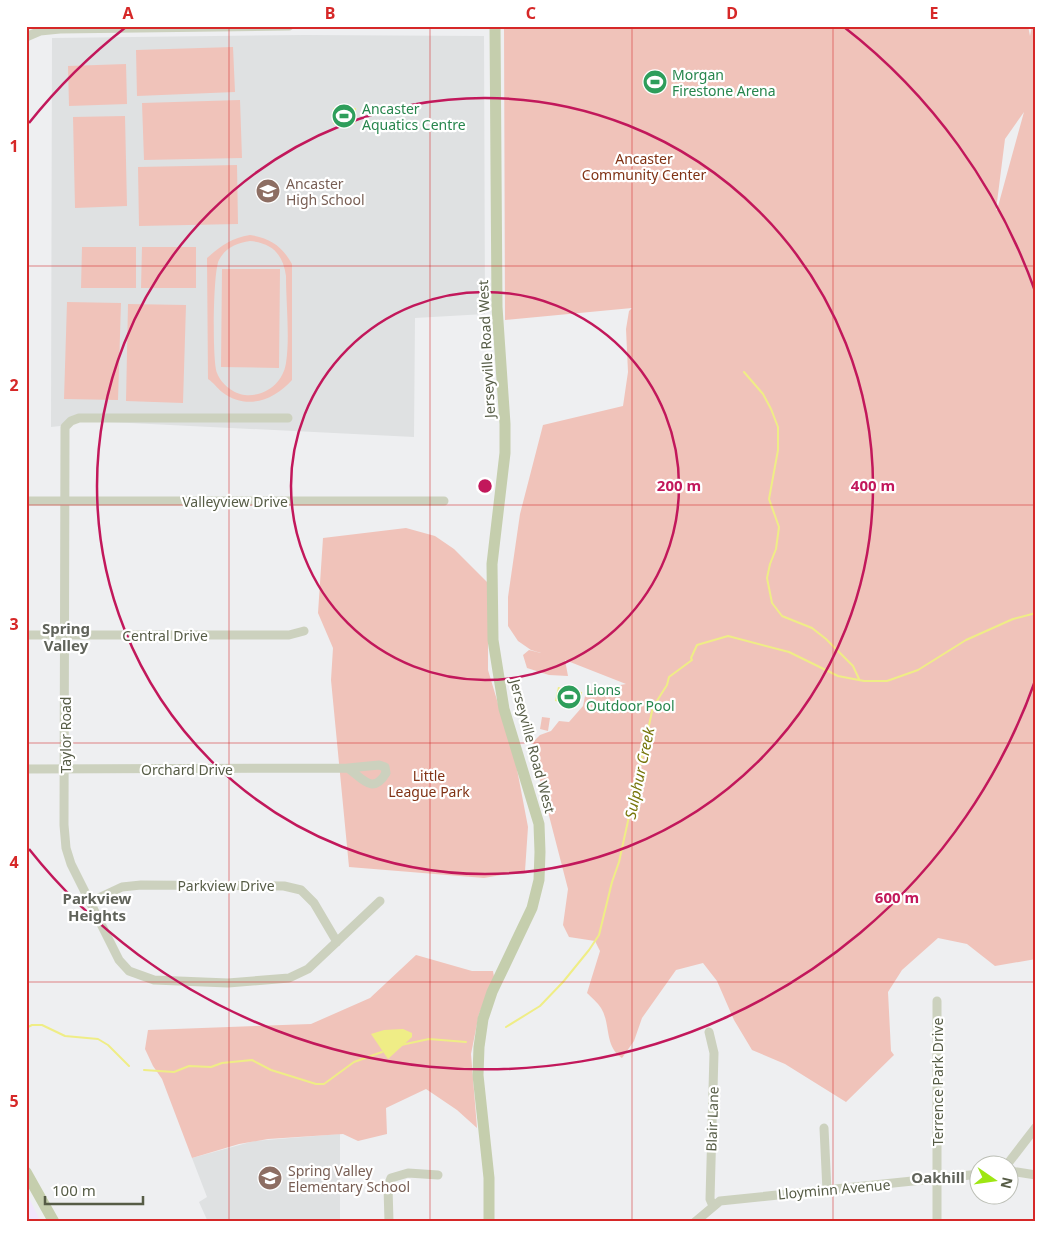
<svg xmlns="http://www.w3.org/2000/svg" width="1062" height="1248" font-family="'Noto Sans',sans-serif">
  <style>
    .commercial { fill: #f1e6fc }
    .education { fill: #dfe1e2 }
    .green { fill: #f0c3ba; fill-rule: evenodd }
    .water { fill: #efed86 }
    .lines { fill: none; stroke-linecap: round; stroke-linejoin: round }
    .stream { stroke: #efed86; stroke-width: 2 }
    .minor { stroke: #ccd1be; stroke-width: 9 }
    .major { stroke: #c5cead; stroke-width: 11 }
    .grid { fill: none; stroke: #d62828; stroke-width: 1; stroke-opacity: 0.55 }
    .ring { fill: none; stroke: #c2185b; stroke-width: 2.5 }
    .labels { text-anchor: middle; dominant-baseline: central; stroke-width: 4.5; stroke-linejoin: round; paint-order: stroke }
    .leisure-label { font-size: 14px; fill: #27864d; stroke: #fff; text-anchor: start }
    .park-label { font-size: 14px; fill: #803214; stroke: #fff }
    .education-label { font-size: 14px; fill: #785e54; stroke: #fff; text-anchor: start }
    .street-label { font-size: 14px; fill: #565c46; stroke: #fff }
    .neighbourhood-label { font-size: 15px; font-weight: bold; fill: #60635a; stroke: #fff }
    .water-label { font-size: 15px; font-style: italic; fill: #76750a; stroke: #fff }
    .centre { fill: #c2185b; stroke: #fff; stroke-width: 2.5 }
    .ring-label { font-size: 15px; text-anchor: middle; font-weight: bold; fill: #c2185b; stroke: #fff; stroke-width: 4.5; stroke-linejoin: round; paint-order: stroke }
    .neatline { fill: none; stroke: #d62828; stroke-width: 2 }
    .grid-label { font-size: 16px; text-anchor: middle; font-weight: bold; fill: #d62828 }
  </style>
  <rect width="100%" height="100%" fill="#eeeff1"/>
  <path class="commercial" d="M26 1192 41 1222H26Z"/>
  <path class="education" d="M305 35 484 36 485 314 415 318 414 437 69 420 60 426 51 427 52 38Z
    M340 1134V1222H208L199 1202 207 1197 192 1158 254 1141Z"/>
  <path class="green" d="M504 26H1028L1030 36 1032 26H1036V959L995 966 967 944 938 938 902 970 888 992 891 1051 894 1055 846 1102 785 1064 752 1050 734 1020 717 981 703 963 676 970 642 1018 634 1041 622 1058C604 1046 611 1024 601 1008 598 1003 592 998 587 993L600 951 595 941 569 937 563 925 568 889 532 750 534 741 540 735 551 731 559 721 569 722 583 706 586 691 626 684 565 660 568 676 549 675 527 668 523 655 529 650 541 653 531 650 518 641 508 626V597L520 514 543 425 623 406 628 372 626 329 629 311 632 308 505 320ZM1024 112 997 210H996L1005 139Z
    M233 47 235 92 137 96 136 50Z
    M126 64 127 104 69 106 68 66Z
    M240 100 242 158 144 160 142 103Z
    M125 116 127 206 75 208 73 117Z
    M237 165 238 224 139 226 138 167Z
    M250 235C270 238 282 246 292 264V380C274 400 247 411 222 392 217 388 214 383 208 379L207 258C221 246 231 238 250 235ZM250 241C272 243 283 254 286 276 286 303 290 337 286 363 283 383 265 397 245 395 234 394 221 384 217 373 212 361 213 270 219 260 226 247 237 243 250 241Z
    M82 247H136V288H81Z
    M142 247H196V288H141Z
    M222 269H280L279 368 221 367Z
    M67 302 121 303 118 400 64 399Z
    M128 304 186 305 183 403 126 401Z
    M406 528 435 536 454 549 488 583V670L516 764 528 827 525 871 484 878 349 867 331 680 333 648 318 613 323 538Z
    M542 717 550 718 548 731 540 729Z
    M416 955 472 971H493L494 977 479 1014 471 1054 477 1128 457 1110 426 1089 386 1108 387 1134 358 1141 343 1134 268 1139 239 1144 192 1158 162 1079 153 1066 145 1049 148 1030 311 1024 370 998Z"/>
  <path class="water" d="M333 108H356L355 124H333Z
    M558 687 582 692 579 705 555 701Z
    M403 1029 412 1033V1037L388 1059 371 1034 384 1030Z"/>
  <g class="lines">
    <path class="stream" d="M744 372 763 394 771 409 778 427V450L769 499 779 527 776 549 770 564 767 578 772 603 782 616 812 628 826 639 853 666 859 679
      M506 1027 540 1006 563 982 589 950 599 935 612 882 619 862 653 707 667 685 669 677 692 660 691 658 697 645 728 636 789 652 838 676 864 681H887L918 670 966 640 1013 619 1036 613
      M26 1028 32 1025H42L65 1036 98 1039 108 1045 129 1066
      M401 1045 429 1039 466 1042
      M144 1070 174 1072 189 1066 211 1067 222 1063 252 1060 271 1070 316 1084H324L354 1062 382 1052"/>
    <path class="minor" d="M26 37 40 31 60 29 289 26
      M288 418H79L71 421 65 427 64 825 66 848 71 864 119 960 129 971 154 980 228 983 289 978 308 969 380 901
      M26 501H444
      M26 635H289L304 631
      M26 769 348 768 379 765 385 767 386 773C373 795 363 779 348 768
      M90 902 122 887 141 885 284 886 301 890 314 903 337 942
      M709 1032 714 1053 710 1199 713 1206
      M824 1128 827 1191
      M1006 1166 1036 1127
      M1010 1171 1036 1175
      M389 1222 388 1187 391 1178 408 1173 438 1175
      M695 1222 720 1201 980 1174
      M937 1222V1001"/>
    <path class="major" d="M26 1172 54 1222
      M489 1222V1178L478 1075 479 1047 483 1019 492 992 532 908 539 880 540 852 539 824 504 709 493 640 492 564 505 453V424L497 307 495 26"/>
  </g>
  <path class="grid" d="M229 26V1222M430 26V1222M632 26V1222M833 26V1222M26 266H1036M26 505H1036M26 743H1036M26 982H1036"/>
  <g class="ring">
    <circle cx="485" cy="486" r="194"/>
    <circle cx="485" cy="486" r="388"/>
    <path d="M1035 681A583 583 0 0 1 29 849M29 123A583 583 0 0 1 126 27M844 27A583 583 0 0 1 1035 291"/>
  </g>
  <defs>
    <symbol id="stadium-disc" viewBox="-11 -11 22 22"><circle r="9.5" fill="#2e9e5b" stroke="#fff"/><path d="M0-5a6.5 5 0 1 0 0 10a6.5 5 0 1 0 0-10ZM-3.5-1.8h7v3.6h-7Z" fill="#fff"/></symbol>
    <symbol id="school-disc" viewBox="-11 -11 22 22"><circle r="9.5" fill="#8d6e63" stroke="#fff"/><path d="M0-5L7-2L0 1L-7-2ZM-4 1L0 2.5L4 1V4Q0 6-4 4Z" fill="#fff"/></symbol>
  </defs>
  <g fill-rule="evenodd">
    <use href="#stadium-disc" x="641" y="68" width="28" height="28"/>
    <use href="#stadium-disc" x="330" y="102" width="28" height="28"/>
    <use href="#school-disc" x="254" y="177" width="28" height="28"/>
    <use href="#stadium-disc" x="555" y="683" width="28" height="28"/>
    <use href="#school-disc" x="256" y="1164" width="28" height="28"/>
  </g>
  <g class="labels">
    <g class="leisure-label">
      <text x="672" y="74">Morgan<tspan x="672" dy="16">Firestone Arena</tspan></text>
      <text x="362" y="108">Ancaster<tspan x="362" dy="16">Aquatics Centre</tspan></text>
      <text x="586" y="689">Lions<tspan x="586" dy="16">Outdoor Pool</tspan></text>
    </g>
    <g class="park-label">
      <text x="644" y="158">Ancaster<tspan x="644" dy="16">Community Center</tspan></text>
      <text x="429" y="775">Little<tspan x="429" dy="16">League Park</tspan></text>
    </g>
    <g class="education-label">
      <text x="286" y="183">Ancaster<tspan x="286" dy="16">High School</tspan></text>
      <text x="288" y="1170">Spring Valley<tspan x="288" dy="16">Elementary School</tspan></text>
    </g>
    <g class="street-label">
      <text transform="translate(486 349) rotate(-93)">Jerseyville Road West</text>
      <text x="235" y="501">Valleyview Drive</text>
      <text x="165" y="635">Central Drive</text>
      <text transform="translate(65 735) rotate(-90)">Taylor Road</text>
      <text transform="translate(533 746) rotate(75)">Jerseyville Road West</text>
      <text x="187" y="769">Orchard Drive</text>
      <text x="226" y="885">Parkview Drive</text>
      <text transform="translate(937 1082) rotate(-90)">Terrence Park Drive</text>
      <text transform="translate(712 1119) rotate(-88)">Blair Lane</text>
      <text transform="translate(834 1189) rotate(-5)">Lloyminn Avenue</text>
    </g>
    <g class="neighbourhood-label">
      <text x="66" y="628">Spring<tspan x="66" dy="17">Valley</tspan></text>
      <text x="97" y="898">Parkview<tspan x="97" dy="17">Heights</tspan></text>
      <text x="938" y="1177">Oakhill</text>
    </g>
    <g class="water-label">
      <text transform="translate(639 773) rotate(-78)">Sulphur Creek</text>
    </g>
  </g>
  <circle cx="485" cy="486" r="8" class="centre"/>
  <g class="ring-label">
    <text x="679" y="491">200 m</text>
    <text x="873" y="491">400 m</text>
    <text x="897" y="903">600 m</text>
  </g>
  <rect width="1062" height="1248" fill="none" stroke="#ffffff" stroke-width="55"/>
  <g transform="translate(994 1180) rotate(103)"><circle r="24" fill="#ffffff" stroke="#bbbeb5"/>
  <path d="M0-4L9 19L0 12L-9 19Z" fill="#9ee613"/>
  <text y="-8" font-size="14" font-weight="bold" text-anchor="middle" fill="#565c46">N</text>
  </g>
  <path d="M45 1196v8h98v-8" fill="none" stroke="#565c46" stroke-width="2.5"/>
  <text x="52" y="1196" font-size="15" fill="#565c46" stroke="#ffffff" stroke-width="4" paint-order="stroke">100 m</text>
  <rect x="28" y="28" width="1006" height="1192" class="neatline"/>
  <g class="grid-label">
    <text x="128" y="19">A</text>
    <text x="330" y="19">B</text>
    <text x="531" y="19">C</text>
    <text x="732" y="19">D</text>
    <text x="934" y="19">E</text>
    <text x="14" y="152">1</text>
    <text x="14" y="391">2</text>
    <text x="14" y="630">3</text>
    <text x="14" y="868">4</text>
    <text x="14" y="1107">5</text>
  </g>
</svg>
